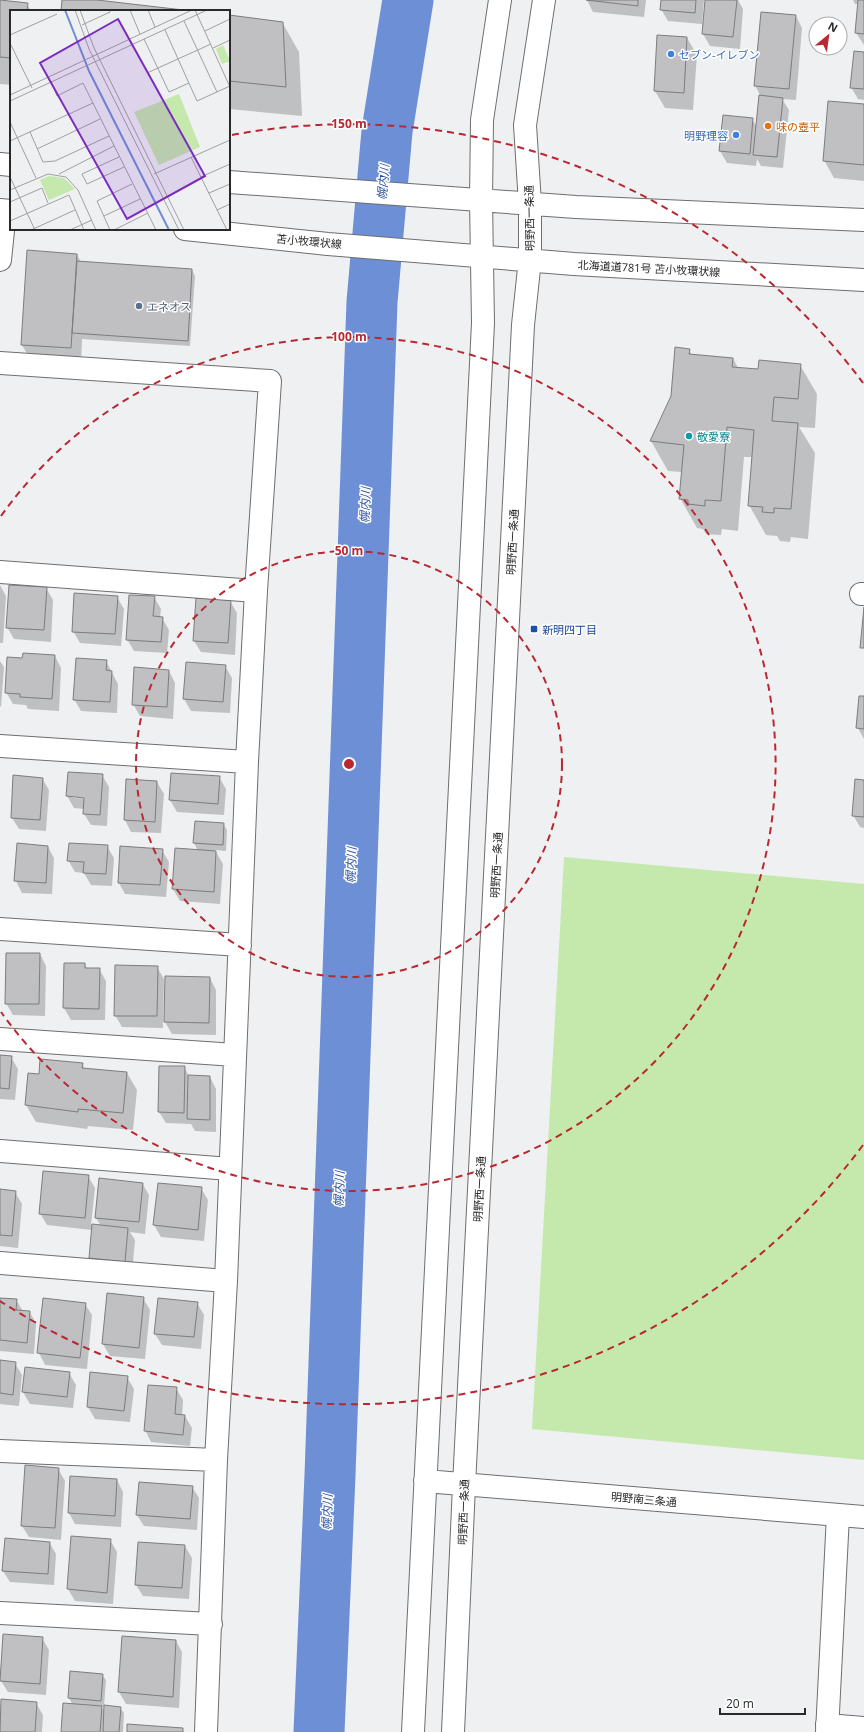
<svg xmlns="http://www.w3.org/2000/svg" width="864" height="1732" font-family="'Open Sans','Noto Sans JP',sans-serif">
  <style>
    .green { fill: #c5e9ac }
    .shadow { fill: #0003; fill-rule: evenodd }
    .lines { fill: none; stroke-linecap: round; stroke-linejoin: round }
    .river { stroke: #6d8fd5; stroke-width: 51 }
    .building { fill: #c0bfc1; stroke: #7d7c7e }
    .street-casing { stroke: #6e6e70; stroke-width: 24 }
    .secondary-casing { stroke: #6e6e70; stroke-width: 24 }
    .street { stroke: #fff; stroke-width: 22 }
    .secondary { stroke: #fff; stroke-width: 22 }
    .ring { fill: none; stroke: #b92831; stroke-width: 2; stroke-dasharray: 7 5 }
    .shop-dot { fill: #3f7fe0; stroke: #fff; stroke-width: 1.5 }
    .food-dot { fill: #e8710a; stroke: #fff; stroke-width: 1.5 }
    .service-dot { fill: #5c6f8a; stroke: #fff; stroke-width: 1.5 }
    .culture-dot { fill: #0f9aa8; stroke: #fff; stroke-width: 1.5 }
    .transit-dot { fill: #1a4fb4; stroke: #fff; stroke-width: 1.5 }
    .labels { text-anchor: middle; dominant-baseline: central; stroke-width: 3; stroke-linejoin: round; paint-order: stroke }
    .shop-label { font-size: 11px; fill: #366cbe; stroke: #fff; text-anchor: start }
    .food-label { font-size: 11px; fill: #c56008; stroke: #fff; text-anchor: start }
    .street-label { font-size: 11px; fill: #29292a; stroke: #fff }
    .service-label { font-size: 11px; fill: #4e5e75; stroke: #fff; text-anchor: start }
    .culture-label { font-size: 11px; fill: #0d838f; stroke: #fff; text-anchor: start }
    .transit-label { font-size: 11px; fill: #164399; stroke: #fff; text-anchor: start }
    .water-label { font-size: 12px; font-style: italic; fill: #2c51a5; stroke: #fff }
    .inset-river { fill: none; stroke: #6d8fd5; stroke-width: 2 }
    .inset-road { fill: none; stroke: #a0a0a2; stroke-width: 1 }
    .view { fill: #7b2cbf; fill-opacity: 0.15; stroke: #7b2cbf; stroke-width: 2 }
    .inset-edge { fill: none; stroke: #29292a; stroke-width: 2 }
    .centre { fill: #b92831; stroke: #fff; stroke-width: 2 }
    .ring-label { font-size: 12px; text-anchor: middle; font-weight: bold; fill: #b92831; stroke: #fff; stroke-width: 3; stroke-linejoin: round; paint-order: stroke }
  </style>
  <rect width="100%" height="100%" fill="#eff0f2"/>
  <path class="green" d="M564 857 864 884V1460L532 1429Z"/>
  <path class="shadow" d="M587 0H646L644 17 593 12Z
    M662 0H704L702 24 668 21 661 9Z
    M706 0H738L743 9 740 49 710 46 703 34Z
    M853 0H864V45L856 33 859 4H855Z
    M0 1 27 4 31 11H11V85L0 84Z
    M229 16 282 22 299 52 302 116 229 109Z
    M796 16 802 28 796 100 782 99 789 110 783 168 761 166 757 159 756 166 727 163 720 151 752 119 757 127 761 97 755 85Z
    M658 36 687 38 697 55 693 110 665 108 655 91Z
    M864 53V100L858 99 851 87Z
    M864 105V181L834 178 824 160Z
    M77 254 81 263 192 270 195 276 190 346 82 339 81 365 32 362 22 345Z
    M689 350 692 355 733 358 738 368 759 370 800 365 817 394 815 428 799 427 815 453 808 539 791 537 790 542 780 541 777 536 766 535 749 505 753 457H744L738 531 722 529 721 535 706 534 703 529 697 528 680 498 682 472 668 471 651 441 672 396Z
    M0 585 6 596 3 643H0Z
    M46 588 53 600 51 642 14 639 7 627Z
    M117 597 124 609 121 646 80 643 73 631Z
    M154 597 161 609 160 618H162L169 630 167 653 134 651 127 639Z
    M230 601 237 613 235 655 201 652 194 641Z
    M55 656 61 668 59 711 28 709 26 705 13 704 6 692 23 659Z
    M0 661 4 667 1 707 0 706Z
    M106 661 118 684 117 713 81 711 74 699Z
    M225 666 232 678 230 713 191 711 184 699Z
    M169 671 175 683 173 719 140 716 133 704Z
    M864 697V739L858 728Z
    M172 774 219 777 226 789 224 815 177 812 170 800Z
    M102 775 109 787 107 826 91 825 84 814V809L74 808 67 796ZM73 796 89 797V799L73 798Z
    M42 778 49 790 46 831 19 829 12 818Z
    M864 781V828L860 827 853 815Z
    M157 782 164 794 161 833 131 832 125 820Z
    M196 822 223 824 227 830 226 851 215 850 223 864 220 904 180 901 173 889 198 851 194 843Z
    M107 846 114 858 112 886 91 885 84 873 75 872 68 860Z
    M48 847 54 858 52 894 22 893 16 881Z
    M162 850 169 862 166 897 125 894 119 883Z
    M40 954 46 966 45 1016 13 1015 6 1003Z
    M85 964 87 969H99L106 981 105 1020H71L64 1008Z
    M157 967 164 979 163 1028 122 1027 115 1015Z
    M210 978 216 990V1035L172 1034 165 1022Z
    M0 1056 11 1057 18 1069 15 1100 0 1099Z
    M82 1064 85 1069 127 1073 137 1090 133 1130 88 1126 87 1129 36 1122 26 1105 39 1076Z
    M184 1067 189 1076 210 1077 216 1089V1132L195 1131 191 1124 166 1123 159 1112Z
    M88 1176 95 1188 91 1225 101 1226 96 1218 142 1183 149 1195 145 1234 130 1232 135 1240 132 1273 96 1269 90 1257 92 1230 47 1225 40 1213Z
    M201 1188 208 1200 204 1241 161 1237 154 1225Z
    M0 1190 15 1192 22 1204 18 1248 0 1246Z
    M143 1298 150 1310 145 1359 110 1356 103 1344Z
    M0 1299 16 1300 23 1311 30 1312 36 1324 34 1354 0 1351Z
    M44 1300 85 1304 92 1315 87 1369 45 1365 39 1353Z
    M197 1303 204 1315 201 1349 162 1345 155 1334Z
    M0 1361 15 1363 22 1375 19 1406 0 1404Z
    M69 1373 76 1385 73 1408 30 1404 23 1392Z
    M127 1377 134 1389 130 1422 95 1419 88 1407Z
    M176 1388 183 1400 182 1416H185L192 1428 190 1446 151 1442 145 1430Z
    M58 1469 65 1481 61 1540 29 1537 22 1526Z
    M117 1480 123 1492 121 1527 75 1524 69 1513Z
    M192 1487 199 1498 197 1530 144 1526 137 1515Z
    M72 1537 110 1540 117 1552 113 1604 75 1601 68 1589Z
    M49 1542 56 1554 54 1585 10 1582 3 1571Z
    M185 1546 192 1558 189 1599 143 1596 136 1585Z
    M123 1637 176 1641 182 1652 179 1708 126 1704 119 1692Z
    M42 1638 49 1650 46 1695 8 1692 1 1681Z
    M71 1672 102 1675 106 1680 104 1706H101L105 1713 120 1708 124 1713 123 1732H62L73 1705 69 1698Z
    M1 1700 36 1703 43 1715 42 1732H0Z"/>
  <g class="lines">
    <path class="river" d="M319 1732 330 1475 372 302 387 131 408 0"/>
  </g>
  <path class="building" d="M0 0 28 3 27 11H11V58L0 57Z
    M62 0H97L192 11H61Z
    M586 0H638V6Z
    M661 0H696L695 13 660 10Z
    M705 0H737L733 37 702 34Z
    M858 0H864V34L855 33Z
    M761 12 796 15 789 89 754 86Z
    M229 15 283 22 286 87 229 81Z
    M657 35 687 37 684 93 654 91Z
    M854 51 864 52V89L850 88Z
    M759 95 783 98 777 157 753 155Z
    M828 101 864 104V165L823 161Z
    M723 115 753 118 750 154 719 151Z
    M27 250 77 254 71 348 21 345Z
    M77 261 192 269 188 341 72 333Z
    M675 347 690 349 689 354 733 358 732 367 758 369 759 360 801 364 798 399 774 397 772 421 798 423 791 509 774 508V513L762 512 763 507 748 506 754 430 727 427 721 501 705 500V506L688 504V500L679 499 684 445 650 441 671 396Z
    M9 585 47 587 44 630 6 628Z
    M74 593 118 596 115 634 72 632Z
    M129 595 155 596 153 616 163 617 161 642 126 640Z
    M196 598 231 600 228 643 193 641Z
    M864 607V648H860Z
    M23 653 55 655 52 699 20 697V694L5 693 7 657 22 658Z
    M76 658 107 660 106 670 112 671 110 702 73 700Z
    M186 662 226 665 223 702 183 699Z
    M134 667 169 670 167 707 132 705Z
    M859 696H864V729L856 728Z
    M68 772 103 774 100 815 83 814 84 798 66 796Z
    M171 773 220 776 218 804 169 800Z
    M13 775 43 778 40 820 11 818Z
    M126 779 157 781 155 822 124 820Z
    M855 779 864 780V817L852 816Z
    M195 821 224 823 223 845 193 843Z
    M17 843 48 846 46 883 14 881Z
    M69 843 108 845 106 874 83 873 84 862 67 861Z
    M120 846 163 849 160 885 118 883Z
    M175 848 216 851 214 892 172 889Z
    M6 953H40L39 1004H5Z
    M64 963H85V968H100L99 1009 63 1008Z
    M115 965 158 966 157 1016H114Z
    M165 976 210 977 209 1023 164 1022Z
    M0 1055 12 1056 9 1089 0 1088Z
    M40 1059 83 1063 82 1068 127 1072 123 1113 78 1109V1112L25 1105 28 1073 39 1074Z
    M159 1066H185L184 1113 158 1112Z
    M188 1075 210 1076V1120L187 1119Z
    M43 1171 89 1175 85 1218 39 1214Z
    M99 1178 143 1183 139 1222 95 1218Z
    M158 1183 202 1187 198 1230 153 1225Z
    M0 1189 16 1191 12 1236 0 1235Z
    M92 1224 128 1228 125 1262 89 1258Z
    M107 1293 144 1297 139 1348 102 1344Z
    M0 1298 17 1299 16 1310 30 1311 27 1343 0 1340Z
    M43 1298 86 1303 80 1358 37 1353Z
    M158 1298 198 1302 194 1337 154 1334Z
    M0 1360 16 1362 13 1395 0 1393Z
    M25 1367 70 1372 67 1397 22 1392Z
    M90 1372 128 1376 124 1411 87 1407Z
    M148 1385 177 1387 175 1414 185 1415 183 1435 144 1431Z
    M25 1465 59 1468 55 1528 21 1526Z
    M70 1476 117 1479 115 1516 68 1513Z
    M139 1482 193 1486 190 1519 136 1515Z
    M71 1536 111 1539 107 1593 67 1589Z
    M5 1538 50 1542 48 1574 2 1571Z
    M138 1542 185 1545 182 1588 135 1585Z
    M3 1634 43 1637 40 1684 0 1681Z
    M122 1636 176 1640 173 1697 118 1692Z
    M70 1671 103 1674 101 1701 68 1698Z
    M1 1699 37 1702 35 1732H0Z
    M63 1703 102 1706 100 1732H61Z
    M104 1705 121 1707 119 1732H103Z
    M127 1724 183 1728V1732H127Z"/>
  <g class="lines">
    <defs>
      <path id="street" d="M0 260 5 211
        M0 363 270 381 256 591 247 762 226 1281 216 1460 206 1732
        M0 572 256 591
        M861 594H864
        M0 746 247 762
        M0 929 240 945
        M0 1039 235 1055
        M0 1151 230 1169
        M0 1263 226 1281
        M0 1451 216 1460
        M0 1613 211 1624
        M827 1725 864 1728"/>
      <path id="secondary" d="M0 164 11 165
        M229 182 576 207 864 220
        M0 210 11 211
        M185 229 328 244 574 264 864 280
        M425 1481 864 1517
        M413 1732 483 323 481 200 482 120 500 0
        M453 1732 464 1485 523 325 530 259V204L525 125 544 0
        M827 1732 838 1515"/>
    </defs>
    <use href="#street" class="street-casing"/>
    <use href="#secondary" class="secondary-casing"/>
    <use href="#street" class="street"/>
    <use href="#secondary" class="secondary"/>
  </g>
  <g class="ring">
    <circle cx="349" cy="764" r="213"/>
    <path d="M1 516A427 427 0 1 1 1 1012"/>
    <path d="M863 1145A640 640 0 0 1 0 1301M232 135A640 640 0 0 1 863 383"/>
  </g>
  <g class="shop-dot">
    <circle cx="671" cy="54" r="4"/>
    <circle cx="736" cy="135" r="4"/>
  </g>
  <circle class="food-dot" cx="768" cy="126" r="4"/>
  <circle class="service-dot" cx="139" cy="306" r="4"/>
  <circle class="culture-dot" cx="689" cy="436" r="4"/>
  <rect class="transit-dot" x="530" y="625" width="8" height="8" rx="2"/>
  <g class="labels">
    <g class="shop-label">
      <text x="679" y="54">セブン-イレブン</text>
      <text x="728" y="135" text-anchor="end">明野理容</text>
    </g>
    <g class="food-label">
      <text x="776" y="126">味の壺平</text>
    </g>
    <g class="street-label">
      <text transform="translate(529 218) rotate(-91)">明野西一条通</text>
      <text transform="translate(309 241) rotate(5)">苫小牧環状線</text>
      <text transform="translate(649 268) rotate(3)">北海道道781号 苫小牧環状線</text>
      <text transform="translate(512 542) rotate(-87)">明野西一条通</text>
      <text transform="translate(496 865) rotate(-87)">明野西一条通</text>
      <text transform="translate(479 1189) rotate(-87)">明野西一条通</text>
      <text transform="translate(644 1499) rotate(5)">明野南三条通</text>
      <text transform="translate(463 1512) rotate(-88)">明野西一条通</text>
    </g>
    <g class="service-label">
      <text x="147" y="306">エネオス</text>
    </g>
    <g class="culture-label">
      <text x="697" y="436">敬愛寮</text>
    </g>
    <g class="transit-label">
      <text x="542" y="629">新明四丁目</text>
    </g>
    <g class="water-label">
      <text transform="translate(383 182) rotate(-85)">幌内川</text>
      <text transform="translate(365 505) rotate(-88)">幌内川</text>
      <text transform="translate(351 865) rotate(-88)">幌内川</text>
      <text transform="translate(339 1189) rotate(-88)">幌内川</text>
      <text transform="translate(327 1512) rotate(-88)">幌内川</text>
    </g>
  </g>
  <g transform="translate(10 10)">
    <rect width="220" height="220" fill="#eff0f2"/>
    <path d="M169 84 190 137 149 155 124 102Z" fill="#c5e9ac"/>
    <path d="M213 35 220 51 212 54 206 39ZM39 166 54 168 65 179 39 190 30 170Z" fill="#c5e9ac"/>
    <path class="inset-river" d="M55 0 79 61 159 220"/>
    <path class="inset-road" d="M65 0 79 39 169 220M70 0 84 38 174 220M120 0 130 24M138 0 145 17M185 0 220 77M174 11 207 82M72 15 100 2 99 0M155 20 187 91 220 76M195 21 220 9M0 25 47 4M134 29 159 82 179 73M0 33 22 78M203 38 220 30M137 63 201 34M41 71 47 86 73 73 146 220M0 85 182 0M0 91 197 0M0 112 26 168M20 122 33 152 45 151 99 126M0 131 83 93M27 139 90 109M109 147 72 164 77 174 114 157M181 147 217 220M49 164 104 136M144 164 220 130M0 167 25 220M191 167 220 154M0 180 38 164 56 167 68 180 86 220M199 183 220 174M0 192 32 178 38 193M207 200 220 194M94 206 130 189M0 211 59 185 74 220M21 220 65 200M60 220 82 210M100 220 87 191 122 174M104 220 138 203"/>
    <path class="view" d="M108 9 195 166 117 209 30 53Z"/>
    <rect width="220" height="220" class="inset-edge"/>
  </g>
  <circle cx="349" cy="764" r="6" class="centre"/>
  <g class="ring-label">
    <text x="349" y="128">150 m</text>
    <text x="349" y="341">100 m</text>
    <text x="349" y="555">50 m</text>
  </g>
  <g transform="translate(828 36) rotate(29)"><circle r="19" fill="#ffffff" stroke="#a9a9aa"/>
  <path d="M0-3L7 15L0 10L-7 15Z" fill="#b92831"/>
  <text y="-6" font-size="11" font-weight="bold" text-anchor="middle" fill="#29292a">N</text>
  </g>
  <path d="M720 1708v6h85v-6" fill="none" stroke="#29292a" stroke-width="2"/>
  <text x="726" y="1708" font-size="12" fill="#29292a" stroke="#ffffff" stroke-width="3" paint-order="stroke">20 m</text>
</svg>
